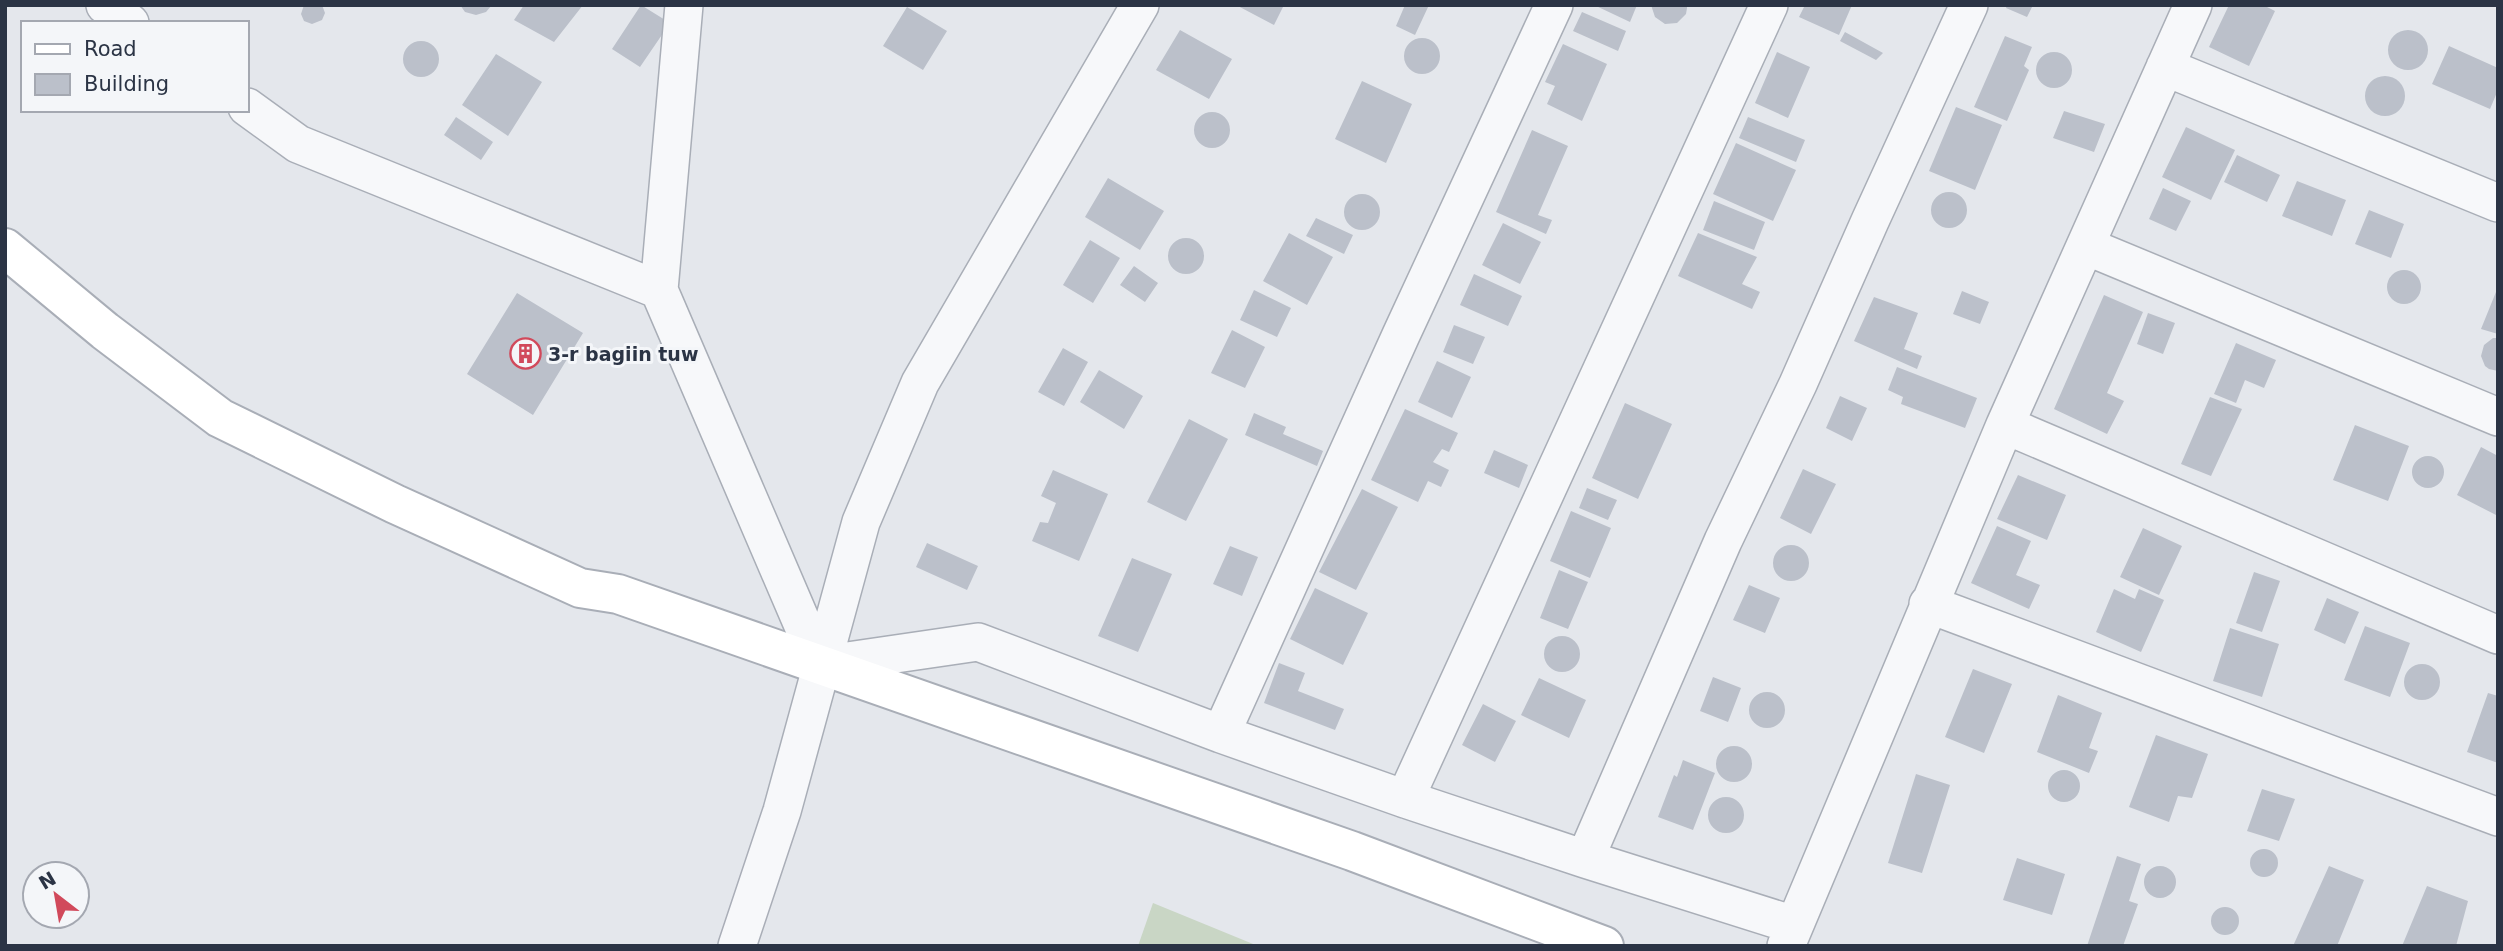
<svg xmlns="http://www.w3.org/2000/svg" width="2503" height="951" font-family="'DejaVu Sans',sans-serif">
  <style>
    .green { fill: #c9d6c5 }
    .building { fill: #bbc0ca }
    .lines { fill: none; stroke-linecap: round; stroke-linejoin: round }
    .street-casing { stroke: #a9aeb7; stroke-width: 40 }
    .secondary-casing { stroke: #a9aeb7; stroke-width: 42 }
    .street { stroke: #f7f8fa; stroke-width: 37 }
    .secondary { stroke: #fff; stroke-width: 38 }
    .labels { text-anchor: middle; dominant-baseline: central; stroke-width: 6; stroke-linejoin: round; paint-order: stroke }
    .poi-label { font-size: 19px; font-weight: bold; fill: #2b3445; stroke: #f4f6f9; text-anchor: start }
  </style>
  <rect width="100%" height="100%" fill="#e4e7ec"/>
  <path class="green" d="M1153 903 1258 946H1138Z"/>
  <path class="building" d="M322 5 325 13 322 20 312 24 304 21 301 14 304 5Z
    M460 5H492L486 12 476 15 465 12Z
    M524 5H583L554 42 514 20Z
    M641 5 670 23 640 67 612 49Z
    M1236 5H1284L1274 25Z
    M1405 5H1429L1415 35 1396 26Z
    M1594 5H1637L1630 22Z
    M1651 5H1687V8L1686 14 1677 23 1665 24 1655 17Z
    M1805 5H1852L1839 35 1799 17Z
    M2007 5H2033L2027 17 2006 8Z
    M2229 5H2263L2275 11 2249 66 2209 47Z
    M907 7 947 31 923 70 883 46Z
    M1582 12 1626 31 1618 51 1573 31Z
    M2388 50a20 20 0 1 1 40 0a20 20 0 1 1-40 0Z
    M1180 30 1232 59 1209 99 1156 70Z
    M1845 32 1883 53 1876 60 1840 41Z
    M2005 36 2032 47 2024 66 2029 70 2007 121 1974 107Z
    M1404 56a18 18 0 1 1 36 0a18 18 0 1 1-36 0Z
    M403 59a18 18 0 1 1 36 0a18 18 0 1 1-36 0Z
    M1563 44 1607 64 1582 121 1547 104 1555 86 1545 82Z
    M2449 46 2498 68V90L2490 109 2432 84Z
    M1777 52 1810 67 1788 118 1755 103Z
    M2036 70a18 18 0 1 1 36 0a18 18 0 1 1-36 0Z
    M496 54 542 82 508 136 462 105Z
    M2365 96a20 20 0 1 1 40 0a20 20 0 1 1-40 0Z
    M1362 81 1412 104 1386 163 1335 139Z
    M1956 107 2002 125 1975 190 1929 171Z
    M2064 111 2105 124 2094 152 2053 138Z
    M1194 130a18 18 0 1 1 36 0a18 18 0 1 1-36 0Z
    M456 117 493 142 481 160 444 135Z
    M1748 117 1805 140 1796 162 1739 138Z
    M2186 127 2235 150 2211 200 2162 177Z
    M1532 130 1568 146 1538 215 1552 220 1546 234 1496 212Z
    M1736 143 1796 170 1773 221 1713 194Z
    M2237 155 2280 175 2267 202 2224 182Z
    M1108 178 1164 211 1140 250 1085 217Z
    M2297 181 2346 200 2332 236 2282 216Z
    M2163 188 2191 201 2176 231 2149 219Z
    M1931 210a18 18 0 1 1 36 0a18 18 0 1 1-36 0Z
    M1344 212a18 18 0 1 1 36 0a18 18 0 1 1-36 0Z
    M1714 201 1765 222 1754 250 1703 230Z
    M2369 210 2404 224 2391 258 2355 244Z
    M1316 218 1353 235 1344 254 1306 236Z
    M1503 223 1541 242 1520 284 1482 265Z
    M1289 233 1333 257 1307 305 1263 281Z
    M1698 233 1757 257 1742 284 1760 292 1752 309 1678 276Z
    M1168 256a18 18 0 1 1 36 0a18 18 0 1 1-36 0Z
    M1090 240 1120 258 1093 303 1063 285Z
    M1134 266 1158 283 1145 302 1120 285Z
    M2387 287a17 17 0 1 1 34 0a17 17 0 1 1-34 0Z
    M1474 274 1522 296 1508 326 1460 305Z
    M2498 287V334L2481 329Z
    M1254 290 1291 308 1277 337 1240 320Z
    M1962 291 1989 302 1980 324 1953 314Z
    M517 293 583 333 533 415 467 374Z
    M2104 295 2143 312 2107 393 2124 401 2107 434 2054 409Z
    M1874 297 1918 313 1904 349 1922 356 1917 369 1854 341Z
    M2148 313 2175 323 2163 354 2137 344Z
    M1454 325 1485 337 1473 364 1443 352Z
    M1232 330 1265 347 1245 388 1211 373Z
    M2493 338H2498V371L2489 369 2485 366 2481 356 2484 345Z
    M2236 343 2276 360 2264 388 2245 380 2236 403 2214 394Z
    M1063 348 1088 362 1064 406 1038 392Z
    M1437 361 1471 377 1452 418 1418 402Z
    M1897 367 1977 398 1965 428 1901 404 1903 397 1888 390Z
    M1099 370 1143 396 1124 429 1080 402Z
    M1840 396 1867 408 1852 441 1826 428Z
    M2210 397 2242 409 2211 476 2181 464Z
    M1625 403 1672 424 1638 499 1592 478Z
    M1405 409 1458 433 1449 452 1442 449 1433 462 1449 470 1441 487 1428 481 1418 502 1371 480Z
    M1254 413 1286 427 1283 434 1323 451 1317 466 1245 435Z
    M1189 419 1228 439 1186 521 1147 502Z
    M2355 425 2409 446 2388 501 2333 480Z
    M2481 447 2498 456V516L2457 495Z
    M1494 450 1528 465 1519 488 1484 473Z
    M2412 472a16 16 0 1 1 32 0a16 16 0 1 1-32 0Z
    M1803 469 1836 484 1811 534 1780 518Z
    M1053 470 1108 494 1079 561 1032 541 1040 522 1048 523 1056 503 1041 496Z
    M2018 475 2066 495 2047 540 1997 519Z
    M1587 488 1617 500 1608 520 1579 508Z
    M1362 489 1398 507 1356 590 1319 572Z
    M1571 511 1611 528 1590 578 1550 561Z
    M1997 526 2031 541 2016 575 2040 585 2029 609 1971 583Z
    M2143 528 2182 546 2159 595 2120 577Z
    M927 543 978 566 967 590 916 567Z
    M1773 563a18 18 0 1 1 36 0a18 18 0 1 1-36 0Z
    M1230 546 1258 557 1242 596 1213 584Z
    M1132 558 1172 574 1138 652 1098 636Z
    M1559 570 1588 582 1568 629 1540 618Z
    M2254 572 2280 581 2262 632 2236 623Z
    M1749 585 1780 598 1765 633 1733 620Z
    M1315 588 1368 613 1343 665 1290 639Z
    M2114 589 2135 599 2139 589 2164 600 2141 652 2096 632Z
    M2327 598 2359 612 2345 644 2314 630Z
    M2365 626 2410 643 2390 697 2344 680Z
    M2230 628 2279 644 2262 697 2213 681Z
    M1544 654a18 18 0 1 1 36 0a18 18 0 1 1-36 0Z
    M1279 663 1305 673 1298 691 1344 709 1335 730 1264 703Z
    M2404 682a18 18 0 1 1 36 0a18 18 0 1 1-36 0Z
    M1973 669 2012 684 1984 753 1945 737Z
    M1713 677 1741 688 1728 722 1700 711Z
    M1539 678 1586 700 1569 738 1521 715Z
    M1749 710a18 18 0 1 1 36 0a18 18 0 1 1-36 0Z
    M2488 693 2498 696V763L2467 752Z
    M2058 695 2102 713 2089 748 2098 751 2089 773 2037 752Z
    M1483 704 1516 721 1495 762 1462 745Z
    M2156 735 2208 754 2192 798 2178 796 2169 822 2129 807Z
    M1716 764a18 18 0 1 1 36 0a18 18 0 1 1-36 0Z
    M1683 760 1715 773 1693 830 1658 817 1674 775 1677 777Z
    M2048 786a16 16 0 1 1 32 0a16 16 0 1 1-32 0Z
    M1916 774 1950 785 1922 873 1888 863Z
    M2262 789 2295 799 2279 841 2247 831Z
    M1708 815a18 18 0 1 1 36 0a18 18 0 1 1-36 0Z
    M2250 863a14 14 0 1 1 28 0a14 14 0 1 1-28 0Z
    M2117 856 2141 864 2129 901 2138 904 2123 946H2087Z
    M2017 858 2065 874 2052 915 2003 900Z
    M2329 866 2364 880 2337 946H2293Z
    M2144 882a16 16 0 1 1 32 0a16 16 0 1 1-32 0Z
    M2427 886 2468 901 2456 946H2402Z
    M2211 921a14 14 0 1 1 28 0a14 14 0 1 1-28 0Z"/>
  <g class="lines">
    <defs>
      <path id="street" d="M105 5 130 23
        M684 5 659 290 820 665
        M2165 67 2498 203
        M247 107 298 144 659 290
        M2086 246 2498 417
        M2005 425 2498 635
        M1928 604 2498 817
        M820 665 978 642 1221 734 1405 799 1585 859 1794 925
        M1221 734 1401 335 1554 5
        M1405 799 1769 5
        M1585 859 1723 541 1798 384 1870 221 1969 5
        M737 946 782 811 861 522 920 383 1140 5
        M1786 946 2005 425 2193 5"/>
      <path id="secondary" d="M5 248 105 331 220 418 395 504 580 588 618 594 1352 851 1604 946"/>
    </defs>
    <use href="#street" class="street-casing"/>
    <use href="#secondary" class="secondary-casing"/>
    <use href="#street" class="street"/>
    <use href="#secondary" class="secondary"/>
  </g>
  <defs>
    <symbol id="building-ring" viewBox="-11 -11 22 22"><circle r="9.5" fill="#f4f6f9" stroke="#d1495b" stroke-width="1.5"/><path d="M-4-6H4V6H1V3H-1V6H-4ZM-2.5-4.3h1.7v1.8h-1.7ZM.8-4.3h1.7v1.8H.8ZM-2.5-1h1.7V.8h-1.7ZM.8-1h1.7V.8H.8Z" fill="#d1495b"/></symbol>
  </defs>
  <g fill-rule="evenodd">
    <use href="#building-ring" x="508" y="336" width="35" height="35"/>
  </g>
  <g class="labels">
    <g class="poi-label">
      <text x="548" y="354">3-r bagiin tuw</text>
    </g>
  </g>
  <rect width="2503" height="951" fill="none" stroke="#2b3445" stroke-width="14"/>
  <rect x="21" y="21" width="228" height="91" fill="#f4f6f9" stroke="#a4a8b1" stroke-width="2"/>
  <rect x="35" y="44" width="35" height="10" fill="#ffffff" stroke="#a4a8b1" stroke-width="2"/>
  <text x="84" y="56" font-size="21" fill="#2b3445">Road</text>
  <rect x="35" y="74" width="35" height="21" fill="#bbc0ca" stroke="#a4a8b1" stroke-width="2"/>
  <text x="84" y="91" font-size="21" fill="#2b3445">Building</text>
  <g transform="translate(56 895) rotate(329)"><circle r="33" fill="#f4f6f9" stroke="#a4a8b1" stroke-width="2"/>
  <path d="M0-5L12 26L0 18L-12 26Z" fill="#d1495b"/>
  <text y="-10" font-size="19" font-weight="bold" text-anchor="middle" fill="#2b3445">N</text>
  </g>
</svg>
